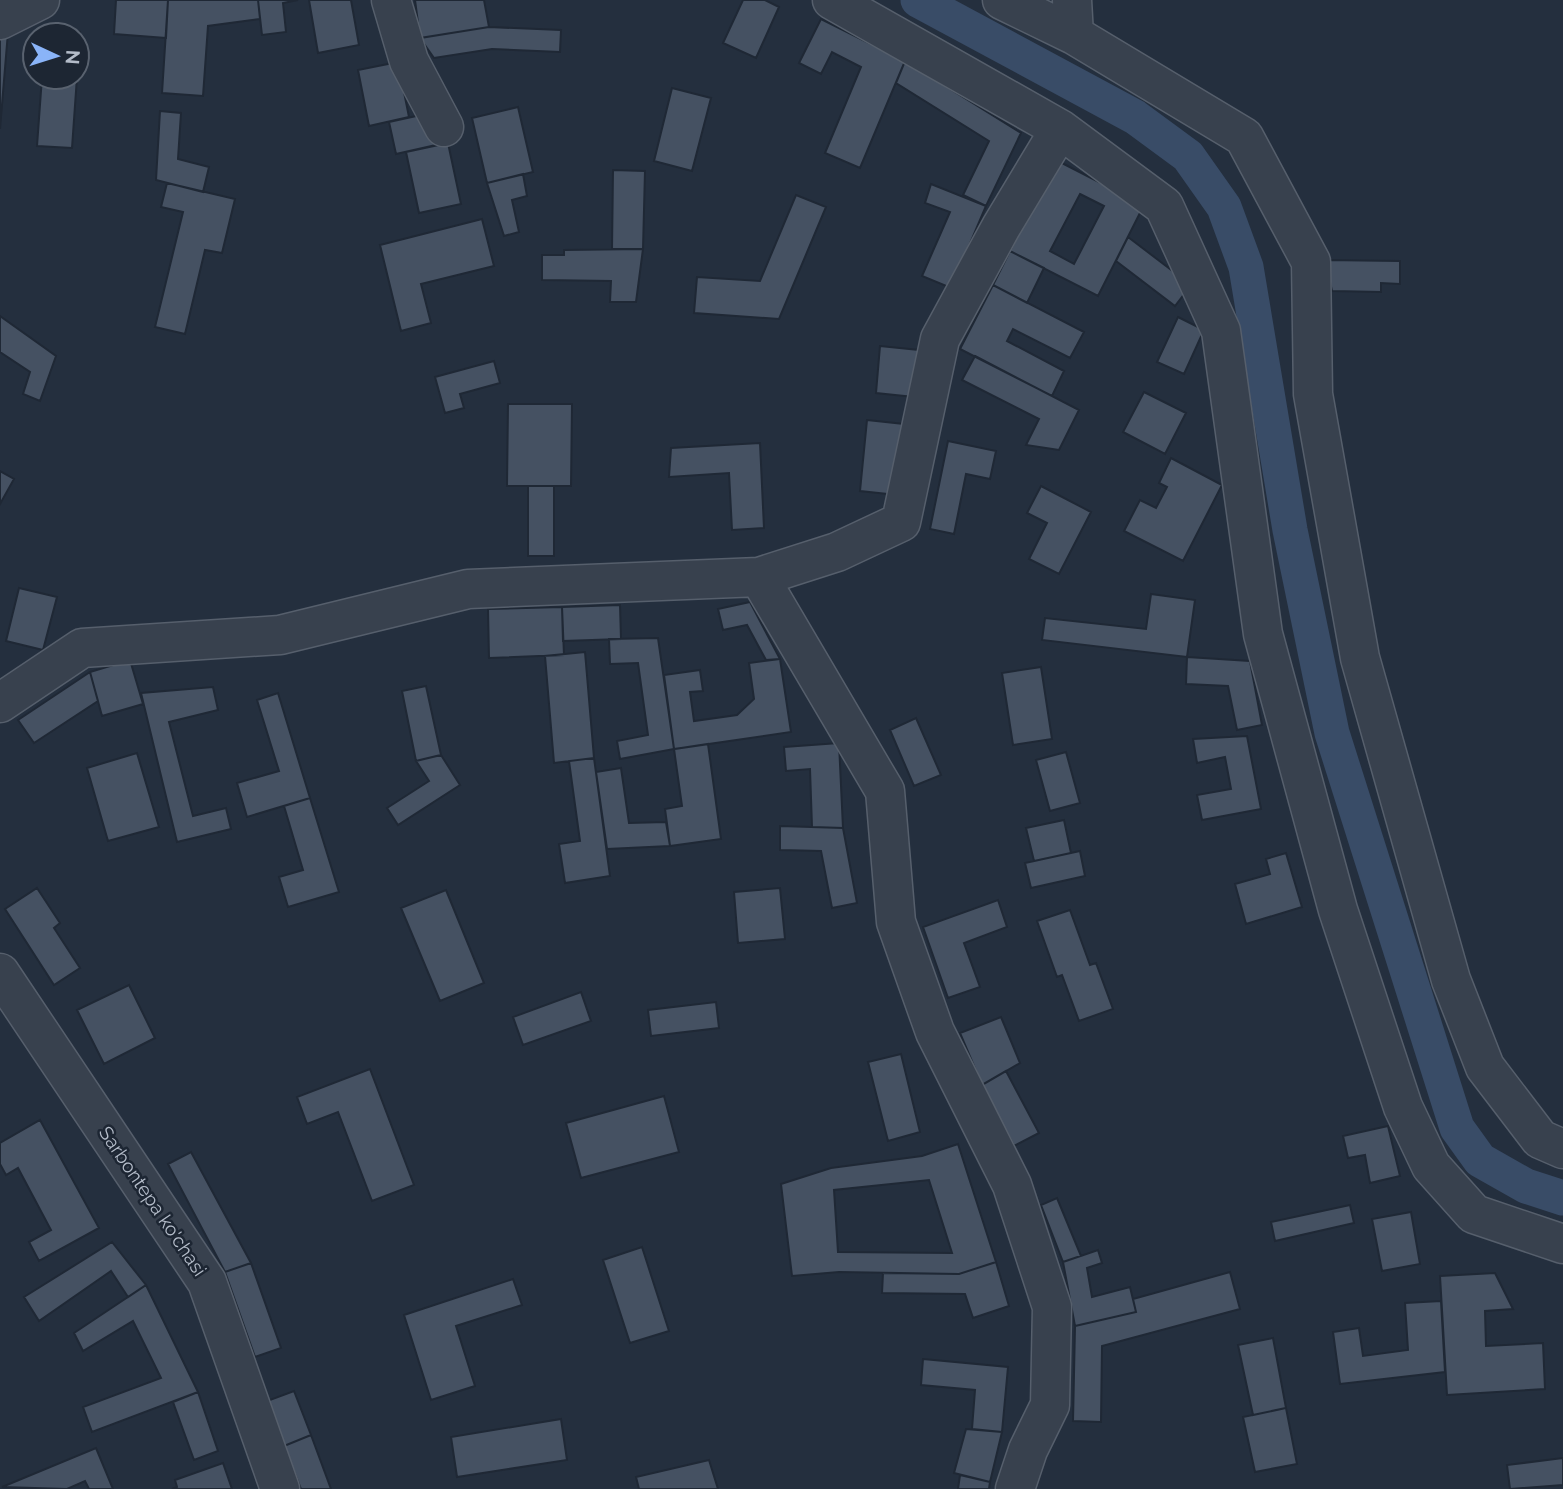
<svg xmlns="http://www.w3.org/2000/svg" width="1563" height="1489" font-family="Raleway,sans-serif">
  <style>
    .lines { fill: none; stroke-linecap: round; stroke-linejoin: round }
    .canal { stroke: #394c67; stroke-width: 35 }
    .building { fill: #455162; stroke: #1f2835; stroke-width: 2; fill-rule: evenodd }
    .minor-casing { stroke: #565f6c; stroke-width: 41 }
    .tertiary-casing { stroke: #565f6c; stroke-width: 41 }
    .minor { stroke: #38414e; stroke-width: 38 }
    .tertiary { stroke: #38414e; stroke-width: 38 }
    .labels { text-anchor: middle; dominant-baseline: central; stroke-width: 5; stroke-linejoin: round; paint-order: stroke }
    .street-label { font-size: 19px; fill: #b4bcc9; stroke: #1d2633 }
  </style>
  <rect width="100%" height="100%" fill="#242f3e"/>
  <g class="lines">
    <path class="canal" d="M918 0 1135 117 1188 156 1224 207 1246 267 1290 530 1332 733 1457 1128 1480 1160 1526 1186 1563 1198"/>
  </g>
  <path class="building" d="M116 0H168L166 38 114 34Z
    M168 0H258L260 19 208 26 203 96 162 93Z
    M258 0H298L283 3 286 32 262 35Z
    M309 0H351L359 45 318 53Z
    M415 0H484L489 27 420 38Z
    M743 0H765L779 7 756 58 723 43Z
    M821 19 905 61 860 168 825 153 861 67 832 52 821 74 799 63Z
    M489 27 561 30 560 52 492 49 434 58 420 38Z
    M45 30 80 32 77 76V35H45Z
    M8 32 0 129V37Z
    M905 61 1021 133 986 206 963 195 989 141 896 83Z
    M398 62 409 117 369 126 358 70Z
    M42 77H77L72 148 37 146Z
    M672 88 711 98 692 171 654 161Z
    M518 107 533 172 487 183 472 118Z
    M160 111 181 113 178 159 209 167 203 192 156 180Z
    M430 113 436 145 396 154 389 122Z
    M448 143 461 204 419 213 406 152Z
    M1056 160 1144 205 1098 296 1010 251ZM1080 194 1104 206 1074 264 1050 251Z
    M613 170 645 171 643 249H612Z
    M523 174 527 196 512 200 519 232 504 236 487 183Z
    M167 183 235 199 222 253 205 250 185 334 155 327 183 212 161 207Z
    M931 184 986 206 951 288 922 276 950 212 925 203Z
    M796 195 826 207 779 319 694 313 697 277 760 281Z
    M482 219 494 266 421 284 431 323 401 331 380 245Z
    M1128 237 1191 285 1175 306 1116 261Z
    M643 249 636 302H610L611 281 542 280V255H564V250Z
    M1010 251 1044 268 1027 303 993 285Z
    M1325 260 1400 261V284L1381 283V292L1332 291Z
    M993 285 1084 332 1070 358 1013 329 1007 341 1064 371 1052 396 960 349Z
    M0 316 56 356 40 401 23 394 30 372 0 352Z
    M1178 317 1204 330 1184 374 1157 362Z
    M880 346 919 350 914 397 876 393Z
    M975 356 1079 410 1059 450 1026 445 1039 419 962 380Z
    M494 361 500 383 460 394 464 408 445 413 435 377Z
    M1144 392 1186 413 1165 454 1123 432Z
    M508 404H572L571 486H507Z
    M867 420 904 424 897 495 860 491Z
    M948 441 996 451 990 479 966 474 954 534 930 529Z
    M760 443 764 528 732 530 729 473 669 477 671 448Z
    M1171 458 1222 485 1183 561 1124 531 1140 500 1156 508 1167 487 1159 483Z
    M0 471 14 479 0 504Z
    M528 486H554V556H528Z
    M1041 486 1091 512 1059 574 1029 559 1047 523 1027 513Z
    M19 588 57 597 43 650 6 641Z
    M1151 594 1195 600 1187 657 1042 640 1045 618 1146 629Z
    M750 602 780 659 766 660 747 625 723 630 718 609Z
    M620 605 621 639 563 641 562 607Z
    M562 607 564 655 489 658 488 609Z
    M658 638 674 749 620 759 617 741 648 735 638 663 610 664 609 639Z
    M585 652 594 758 554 763 545 656Z
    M1187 657 1250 661 1262 725 1237 730 1228 686 1186 684Z
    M780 659 791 732 674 749 664 675 700 670 703 691 690 692 694 721 737 715 754 699 749 663Z
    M130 660 143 704 102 716 90 672Z
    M1041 667 1052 739 1013 745 1002 673Z
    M90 672 98 701 34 743 18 720Z
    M426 686 441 755 416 761 402 691Z
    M213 687 218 710 169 722 193 816 226 808 231 829 177 842 141 693Z
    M278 693 310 798 247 817 237 783 279 771 257 700Z
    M916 718 941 775 914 786 890 730Z
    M1247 736 1261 809 1202 820 1197 795 1231 789 1225 757 1197 763 1193 739Z
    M839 743 843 828 812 827 810 769 786 771 784 747Z
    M708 744 721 839 670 846 665 809 682 806 674 749Z
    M1066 752 1080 803 1050 811 1036 760Z
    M137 753 159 827 108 841 87 768Z
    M441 755 460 785 398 825 387 808 429 781 416 761Z
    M594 758 610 876 565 883 559 844 580 841 569 761Z
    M621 768 629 823 666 822 670 846 607 849 596 772Z
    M310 798 339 892 288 907 279 877 303 870 284 806Z
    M1064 820 1071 853 1034 861 1026 828Z
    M780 826 843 828 857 903 832 908 821 851 780 850Z
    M1080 851 1085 876 1031 888 1025 863Z
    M1286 853 1302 907 1246 924 1235 884 1270 874 1266 859Z
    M37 888 60 923 54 928 80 968 54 985 5 909Z
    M780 888 785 939 738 943 734 892Z
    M446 890 484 983 440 1001 401 908Z
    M998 900 1007 927 964 943 980 987 948 998 923 927Z
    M1070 910 1090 965 1096 963 1113 1009 1079 1021 1062 975 1057 977 1037 921Z
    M129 985 155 1038 104 1064 77 1010Z
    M581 992 591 1021 523 1045 513 1017Z
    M716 1002 719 1028 651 1036 648 1010Z
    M1001 1017 1020 1063 982 1085 960 1033Z
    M901 1054 920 1132 888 1141 868 1062Z
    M370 1069 414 1185 372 1201 338 1112 307 1124 297 1097Z
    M1006 1071 1039 1133 1014 1146 982 1085Z
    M664 1096 679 1152 581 1178 566 1123Z
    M40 1120 99 1228 39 1261 29 1242 51 1230 18 1168 6 1175 0 1164V1143Z
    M1388 1126 1400 1176 1370 1183 1365 1155 1348 1158 1343 1136Z
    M958 1144 996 1262 959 1274 839 1272 792 1276 781 1184 831 1168 922 1156ZM929 1180 952 1253 838 1252 834 1190Z
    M191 1152 251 1263 225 1272 168 1164Z
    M1057 1198 1081 1256 1063 1262 1041 1205Z
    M1350 1205 1354 1223 1275 1241 1271 1222Z
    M1411 1212 1420 1264 1382 1271 1372 1219Z
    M112 1242 146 1285 128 1297 111 1271 39 1321 24 1297Z
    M642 1247 669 1331 630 1343 603 1260Z
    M1098 1250 1102 1263 1087 1268 1092 1297 1130 1287 1136 1312 1075 1326 1063 1262Z
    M996 1262 1009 1306 973 1318 965 1294 882 1293 883 1273 959 1274Z
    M251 1263 281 1348 255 1357 225 1272Z
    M1230 1272 1240 1309 1102 1346 1101 1422 1073 1421 1075 1326 1136 1312 1133 1299Z
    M1495 1273 1513 1309 1485 1311 1486 1346 1543 1343 1545 1389 1447 1395 1440 1276Z
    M513 1279 522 1305 456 1326 475 1386 431 1400 404 1315Z
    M146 1285 198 1392 92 1432 83 1407 161 1378 133 1321 83 1351 74 1333Z
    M1441 1301 1445 1372 1340 1384 1333 1332 1359 1328 1363 1356 1408 1350 1405 1303Z
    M1273 1338 1286 1408 1253 1415 1238 1345Z
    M923 1359 1008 1367 1002 1432 972 1429 975 1390 921 1385Z
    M294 1391 311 1435 284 1446 267 1401Z
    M198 1392 218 1451 194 1460 173 1402Z
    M1286 1408 1297 1464 1255 1472 1243 1417Z
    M561 1419 567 1460 457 1477 451 1437Z
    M966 1429 1002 1432 990 1482 954 1473Z
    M311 1435 331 1489H301L284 1446Z
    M96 1448 113 1489H89L85 1481 67 1489 2 1487Z
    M1563 1458V1485L1510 1489 1507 1465Z
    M709 1460 718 1489H639L636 1477Z
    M223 1463 232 1489H172L177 1487 175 1480Z
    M960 1475 990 1482 989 1489H958Z"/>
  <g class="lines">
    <defs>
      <path id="minor" d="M391 0 409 61 444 127
        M832 0 1060 129
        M1002 0 1074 35 1244 137 1311 262 1313 394 1360 658 1451 980 1485 1067 1540 1139 1563 1149
        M1072 0 1074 35
        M0 20 40 0
        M759 577 885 791 896 922 935 1032 1012 1185 1052 1307 1050 1405 1028 1450 1015 1489
        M0 703 82 648 280 635 468 589 759 577 837 552 901 522 940 339 1001 227 1060 129 1164 206 1221 331 1263 634 1338 910 1403 1107 1431 1166 1474 1214 1563 1244"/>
      <path id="tertiary" d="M0 973 207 1282 280 1489"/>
    </defs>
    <use href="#minor" class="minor-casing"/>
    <use href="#tertiary" class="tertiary-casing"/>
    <use href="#minor" class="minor"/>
    <use href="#tertiary" class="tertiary"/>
  </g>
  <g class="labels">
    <g class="street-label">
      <text transform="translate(153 1201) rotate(56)">Sarbontepa ko'chasi</text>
    </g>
  </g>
  <g transform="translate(56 56) rotate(94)"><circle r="33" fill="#1d2633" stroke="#59626f" stroke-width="2"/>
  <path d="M0-5L12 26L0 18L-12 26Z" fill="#8ab4f8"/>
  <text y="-10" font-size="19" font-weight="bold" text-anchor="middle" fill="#b4bcc9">N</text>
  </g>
</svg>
